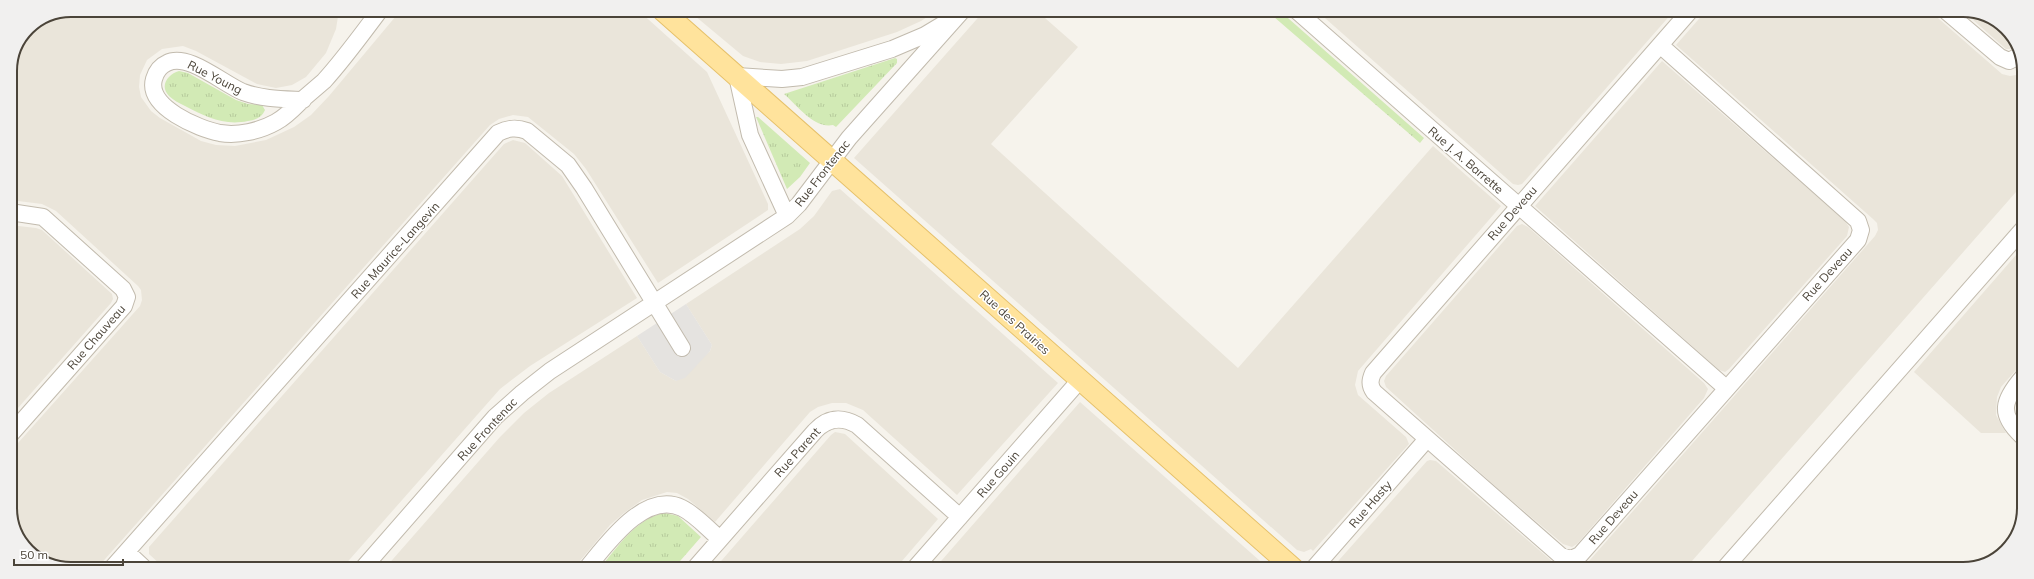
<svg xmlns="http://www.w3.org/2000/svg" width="2034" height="579" font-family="Mulish,sans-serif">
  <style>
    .residential { fill: #eae5da }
    .grass { fill: url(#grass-tufts) }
    .parking { fill: #e5e3e0 }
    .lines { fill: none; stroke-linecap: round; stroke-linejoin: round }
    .minor-casing { stroke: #c2bbae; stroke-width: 18 }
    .major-casing { stroke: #e6c16a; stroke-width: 22 }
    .minor { stroke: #fff; stroke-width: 16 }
    .major { stroke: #ffe39c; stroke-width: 20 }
    .labels { text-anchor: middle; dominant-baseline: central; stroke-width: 3; stroke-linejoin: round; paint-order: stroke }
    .street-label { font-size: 12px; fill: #4b4439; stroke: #fff }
    .rim { fill: none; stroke: #4b4439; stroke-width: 2 }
  </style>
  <defs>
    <pattern id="grass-tufts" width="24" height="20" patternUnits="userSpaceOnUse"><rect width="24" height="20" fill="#d2eab5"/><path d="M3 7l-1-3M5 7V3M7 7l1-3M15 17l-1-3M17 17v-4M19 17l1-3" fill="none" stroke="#b6ca9c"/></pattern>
  </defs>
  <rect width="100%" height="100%" fill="#f6f3ec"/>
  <path class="residential" d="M72 10H339L336 29 326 53 306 77 292 85 276 88 257 84 196 51 183 46 162 49 147 60 140 75 139 87 141 97 151 111 160 118 201 141 216 145 235 146 266 140 294 127 311 115 329 96 401 10 639 11 707 72 768 204V210L658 283 586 169 574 154 528 117 513 115 499 119 490 125 98 567H56L25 548 10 512V452L140 306 142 300 141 290 138 286 56 211 42 204 10 200V71L28 28Z
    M689 11H936L921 21 897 32 807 61 781 64 760 62 743 56Z
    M984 11H1037L1078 47 991 144 1238 368 1433 146 1501 206 1358 371 1355 385 1358 395 1406 437 1409 444 1313 551 1311 549 1304 552 1297 550 854 158Z
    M1317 11 1673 12 1522 184 1518 185 1513 184Z
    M1705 12H1931L2002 74 2010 76 2016 75 2024 67 2023 184 1685 569H1582L1875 236 1878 230 1877 223 1873 219 1676 45Z
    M1964 12H1978L2009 31 2015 46 2010 49H2006Z
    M1662 61 1845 221 1849 227 1847 236 1729 369 1725 372 1719 370 1535 206Z
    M513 140 525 143 562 176 637 298 530 366 500 389 343 567H163L149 554V547L504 144Z
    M840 189 1058 383 957 495 863 410 846 403H832L818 407 810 412 715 522 688 499 677 493 667 492 642 500 624 513 610 525 574 568 386 567 500 437 524 413 549 393 637 336 660 372 676 381 710 351 712 345 686 304 800 229 814 216 832 191Z
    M1522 224 1528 227 1704 383 1708 389 1704 398 1577 544 1572 547 1563 544 1497 488 1386 387 1384 381 1386 376 1517 226Z
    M10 225 36 228 42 230 112 294 113 299 111 303 10 417Z
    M2023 247V362L2001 387 1997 397 1996 415 2006 433H1981L1914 372Z
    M2023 392 2022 420 2017 413 2016 405Z
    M1080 402 1268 568H935Z
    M835 432 845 434 938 519 896 568H715L831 435Z
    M1430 460 1436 461 1561 569 1332 568 1427 461Z"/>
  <path class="grass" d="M1267 11H1280L1424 138 1420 143Z
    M895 58 897 59V63L836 127 833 125C814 129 797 105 784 94Z
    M179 71 188 73 236 100 248 104 262 105 265 110C262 117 256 120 248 121 224 126 206 117 185 106 179 103 173 100 169 96 159 86 168 74 179 71Z
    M756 117H758L810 163 800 177 787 189Z
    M665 513 678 516 701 537 674 568H600C617 548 637 517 665 513Z"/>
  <path class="parking" d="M686 304 712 345 710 351 685 378 676 381 660 372 637 336Z"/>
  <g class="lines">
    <defs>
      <path id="minor" d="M1297 11 1726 388
        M1947 12 2000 57 2009 61 2019 56
        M1660 45 1858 221 1861 230 1858 240 1580 555 1571 559 1561 556 1374 392C1369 385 1370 380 1373 373L1689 12
        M303 100C283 99 262 99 243 92 223 84 188 52 167 63 160 66 156 72 154 79 146 107 199 129 220 133 238 136 260 131 276 122 287 116 294 108 303 99 310 93 317 87 324 81 344 59 362 34 380 10
        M10 212 43 217 123 289 127 297 124 306 10 435
        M787 216 750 135 737 76 782 79 802 77 892 49 925 35 945 23
        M2022 436C1998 414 2003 400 2023 377
        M127 552 143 567
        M113 567 498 133C508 128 516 127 527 131L568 165 584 188 682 348
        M364 567 495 417 522 393 550 371 787 216 799 204 849 138 962 11
        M587 568C607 544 645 490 682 508 696 515 708 529 720 539
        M695 568 815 431C827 418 841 416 857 425L960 517
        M915 568 1080 380
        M1314 568 1427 439
        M1724 569 2023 229"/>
      <path id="major" d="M663 11 1293 568"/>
    </defs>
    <use href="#minor" class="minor-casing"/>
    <use href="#major" class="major-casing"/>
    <use href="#minor" class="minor"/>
    <use href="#major" class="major"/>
  </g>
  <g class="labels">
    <g class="street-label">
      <text transform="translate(215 77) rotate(27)">Rue Young</text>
      <text transform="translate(1466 160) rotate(41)">Rue J. A. Barrette</text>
      <text transform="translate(822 173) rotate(-52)">Rue Frontenac</text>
      <text transform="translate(1512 213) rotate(-49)">Rue Deveau</text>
      <text transform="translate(395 250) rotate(-48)">Rue Maurice-Langevin</text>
      <text transform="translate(1827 274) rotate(-48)">Rue Deveau</text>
      <text transform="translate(1015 322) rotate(42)">Rue des Prairies</text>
      <text transform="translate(96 337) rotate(-49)">Rue Chauveau</text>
      <text transform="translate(487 429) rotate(-47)">Rue Frontenac</text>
      <text transform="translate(797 452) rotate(-48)">Rue Parent</text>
      <text transform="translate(998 474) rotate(-49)">Rue Gouin</text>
      <text transform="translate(1370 504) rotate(-49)">Rue Hasty</text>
      <text transform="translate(1613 517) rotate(-49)">Rue Deveau</text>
    </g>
  </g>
  <path d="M0 0H2034V579H0ZM71 17H1963A54 54 0 0 1 2017 71V508A54 54 0 0 1 1963 562H71A54 54 0 0 1 17 508V71A54 54 0 0 1 71 17Z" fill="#f1f0ef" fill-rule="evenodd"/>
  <path class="rim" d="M71 17H1963A54 54 0 0 1 2017 71V508A54 54 0 0 1 1963 562H71A54 54 0 0 1 17 508V71A54 54 0 0 1 71 17Z"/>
  <path d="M14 559v6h109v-6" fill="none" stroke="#4b4439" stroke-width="2"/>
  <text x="20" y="559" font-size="12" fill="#4b4439" stroke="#ffffff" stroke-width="3" paint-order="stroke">50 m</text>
</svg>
